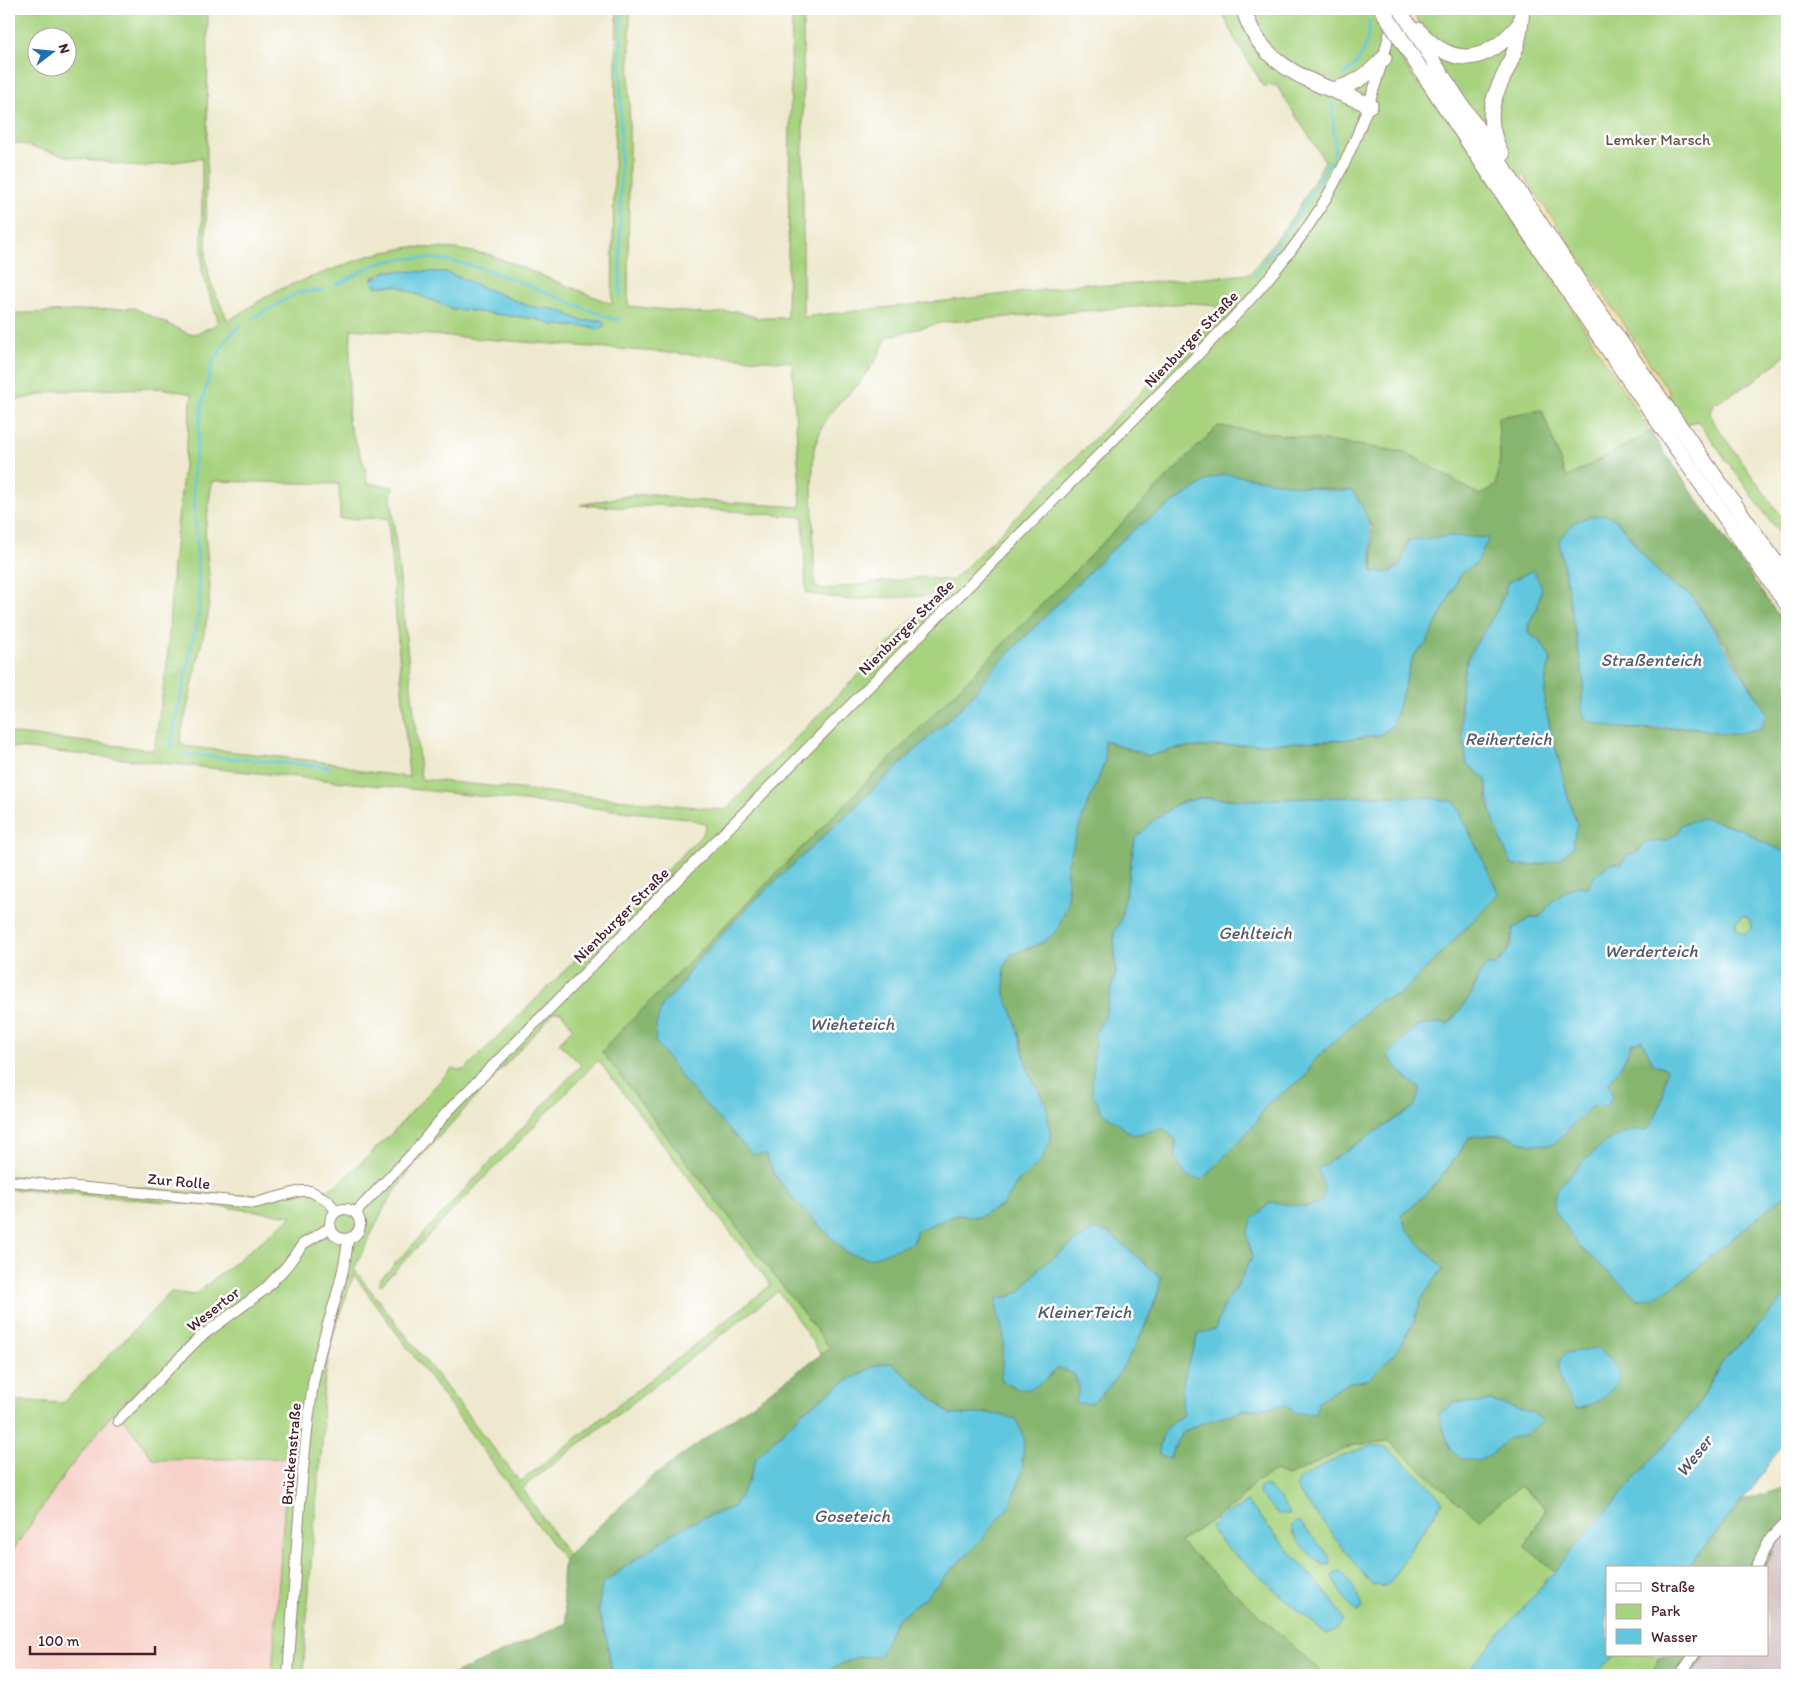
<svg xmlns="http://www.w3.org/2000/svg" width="1796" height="1684" font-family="Itim,sans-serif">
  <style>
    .built { fill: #f7d1c8 }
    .industrial { fill: #d2bfc0 }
    .green { fill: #a7d37f; stroke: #787955; fill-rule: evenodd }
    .forest { fill: #85b56e; stroke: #686a4c; fill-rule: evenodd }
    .sand { fill: #eeda9e; stroke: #9c7c64 }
    .water { fill: #61c7de; stroke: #567384; fill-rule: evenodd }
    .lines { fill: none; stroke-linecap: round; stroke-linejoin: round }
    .stream { stroke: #61c7de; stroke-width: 2.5 }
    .minor-casing { stroke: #9c847c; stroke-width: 12 }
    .highway-casing { stroke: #9c847c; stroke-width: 17 }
    .minor { stroke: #fff; stroke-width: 10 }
    .highway { stroke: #fff; stroke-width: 15 }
    .highway-bridge-casing { stroke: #9c847c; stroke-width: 17; stroke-linecap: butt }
    .highway-bridge { stroke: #fff; stroke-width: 15 }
    .labels { text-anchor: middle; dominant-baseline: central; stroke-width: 5; stroke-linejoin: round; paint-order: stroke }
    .park-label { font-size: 16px; fill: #654; stroke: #fff }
    .street-label { font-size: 16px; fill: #4a1f2b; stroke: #fff }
    .water-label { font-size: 18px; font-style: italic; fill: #525a6a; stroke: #fff }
  </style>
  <rect width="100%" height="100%" fill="#fff"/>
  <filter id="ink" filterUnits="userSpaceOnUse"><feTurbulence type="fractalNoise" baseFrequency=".02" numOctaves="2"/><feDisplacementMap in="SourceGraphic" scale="10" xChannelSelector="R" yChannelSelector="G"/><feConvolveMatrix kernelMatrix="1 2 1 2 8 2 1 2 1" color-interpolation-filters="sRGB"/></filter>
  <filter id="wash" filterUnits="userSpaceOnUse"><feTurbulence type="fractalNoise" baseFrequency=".0096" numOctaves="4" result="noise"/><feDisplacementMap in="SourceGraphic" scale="20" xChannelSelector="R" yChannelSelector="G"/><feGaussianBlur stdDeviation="1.12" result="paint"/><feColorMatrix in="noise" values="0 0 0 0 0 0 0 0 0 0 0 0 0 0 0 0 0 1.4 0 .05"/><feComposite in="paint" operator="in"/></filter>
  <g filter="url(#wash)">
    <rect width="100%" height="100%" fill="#eee9ce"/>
    <path class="built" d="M113 1413 125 1421 159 1461 289 1458 272 1675H9V1556L67 1471Z"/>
    <path class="industrial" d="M1787 1532V1675H1691L1705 1655H1767V1568H1765L1778 1541Z"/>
    <path class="green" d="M9 9H208L206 258 210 281 228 321 277 290 371 255 410 247 455 249 491 255 612 304 617 9H630L628 306 707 314 735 311 759 318H787L792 9H803V317L1051 289 1086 283 1111 286 1250 274 1295 214 1325 161 1276 85 1263 86C1248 57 1232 42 1222 9H1369L1418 85 1421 70 1422 27 1411 9H1787V354L1751 383 1713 404 1710 411 1712 420 1787 525V544L1698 421 1650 432 1566 478 1542 410 1498 417 1500 458 1496 486 1480 495 1454 481 1218 426 602 1052 830 1348 821 1354 778 1291 526 1485 523 1489 568 1555 564 1560 354 1275C339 1313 326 1355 323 1396 321 1412 324 1429 322 1445 314 1522 308 1598 303 1675H272L288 1458 154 1460 125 1421 113 1413 67 1471 9 1556V1400L63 1403 171 1292 194 1295 293 1216 216 1206 9 1189V1176L235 1196 245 1194H273L310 1186 329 1189 339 1184 393 1132 451 1069 464 1070 703 834 706 825 688 818 9 747V733L154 750 167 664 173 565 192 394 161 388 57 391 9 402V314L134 308 189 334 198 333 215 325 218 320 202 271V158L139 167 70 157 9 141ZM38 38H68V68H38ZM1522 174 1670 393 1650 431ZM386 271 446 272 528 306 558 310 582 321 601 320 593 327 553 325 537 319 453 309 397 286H375L372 278ZM1187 303 1207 304 1224 309 952 581 924 577 822 589 815 587 812 487 814 448 823 425 837 405 859 384 877 358 887 337 944 322ZM351 329 792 362 801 507 689 500 654 494 631 495 580 505 630 508 657 505 803 517 806 593C820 597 834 596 848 600L937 595 725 810 421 779 391 496 393 487 367 483 365 467 348 422ZM212 481 339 484 340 519 388 518 409 777 361 771 341 764 183 746 180 740 208 615 210 585 205 532ZM554 1012H561L573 1028 559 1043 581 1065 378 1282 381 1285 598 1060 771 1285 520 1482 354 1269 385 1206 414 1164Z
      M1744 915 1750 920 1751 929 1745 935 1738 931 1735 922Z
      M1389 1441 1480 1519 1519 1486 1546 1508 1525 1547 1556 1572 1464 1675H1324L1180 1542 1238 1502 1255 1482 1275 1471 1288 1476 1353 1445ZM1389 1449 1443 1502 1385 1586 1372 1585 1296 1488ZM1247 1502 1334 1602 1317 1627 1224 1545 1213 1532ZM1300 1523 1329 1556 1299 1539 1292 1533Z
      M1614 1655H1661L1650 1675H1597Z"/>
    <path class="forest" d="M1542 410 1566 478 1650 432 1787 628V853L1760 841 1744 830 1723 823 1678 833 1665 841 1646 842 1638 852 1622 864 1612 863 1595 875 1588 888 1552 901 1540 917 1530 918 1513 929C1510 954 1502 963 1479 974L1472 994 1449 1024C1416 1019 1409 1033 1389 1056L1406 1078 1421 1089 1414 1107 1318 1169 1325 1190 1322 1201 1247 1234 1252 1257 1235 1290 1225 1304 1215 1330 1198 1335C1189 1366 1177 1381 1184 1415 1167 1423 1160 1435 1159 1454L1169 1459 1181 1433 1197 1425 1245 1410 1286 1406 1296 1413 1345 1384 1369 1379 1396 1352 1413 1323 1422 1298 1443 1268 1408 1232 1401 1215C1430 1195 1451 1166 1470 1137L1501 1134 1531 1145 1554 1144 1592 1106 1612 1096 1609 1083 1623 1063 1631 1044 1642 1039 1653 1064 1667 1069 1664 1097 1655 1120 1647 1130 1606 1142 1555 1191 1638 1299 1654 1298 1684 1279 1787 1193V1295L1722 1363 1695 1410 1556 1572 1525 1547 1546 1508 1520 1486 1480 1519 1459 1503 1389 1441 1353 1445 1288 1476 1275 1471 1255 1482 1238 1502 1180 1542 1324 1675H817L857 1657 880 1655 895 1621 924 1598 980 1541 991 1413 952 1415 891 1363 874 1366 840 1385 804 1411 757 1458 749 1480 733 1507 700 1519 673 1533 602 1584 598 1611 607 1640 612 1675H452L567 1623C564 1605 557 1569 568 1555L651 1478 830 1348 602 1052 609 1043 1218 426 1406 452 1480 495 1496 486 1500 458 1498 417ZM1209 479 1352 491 1372 528 1373 572C1389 573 1398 572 1405 556L1476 564 1461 573 1426 644 1413 656 1393 725 1380 735 1341 740 1178 748 1149 756 1104 740 1067 866 1068 903 1044 942 1010 955 1004 967 1005 995 1015 1020 1029 1074 1046 1104 1041 1161 1018 1182 1003 1205 978 1217 956 1215 916 1231 913 1243 847 1253C816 1222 784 1195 766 1155L663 1003 677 991 693 965 751 904 967 702 995 667 1108 553 1136 528ZM1617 520 1653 567 1671 584 1692 596 1729 650 1767 713 1732 734 1689 727 1655 730 1626 729 1581 707 1584 682 1559 540ZM1507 583 1537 609 1529 622 1528 632 1541 642 1551 660 1546 676 1544 703 1568 797 1577 825 1559 859 1542 864 1513 866 1488 804 1486 779 1467 764C1462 733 1455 684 1470 654 1483 630 1502 610 1507 583ZM1386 796 1455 802 1499 894 1400 995 1380 1000 1351 1025 1313 1062 1305 1077 1266 1105 1256 1123 1176 1159V1141L1164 1128 1133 1135 1096 1052 1095 1033 1104 1019 1116 972 1114 933 1121 920 1135 839 1153 821 1177 804 1200 798 1248 800ZM1109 1233 1161 1277C1158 1313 1124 1367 1102 1395L1080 1388 1074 1374 1057 1367 1048 1379 1001 1380 1009 1297 1020 1292 1040 1267 1082 1238ZM1597 1348 1598 1401 1584 1408 1576 1409 1566 1353ZM1491 1401 1533 1414 1525 1435 1508 1439 1493 1453 1450 1449 1439 1414 1455 1402 1479 1403Z
      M1786 1487 1787 1529 1778 1541 1765 1568H1687L1742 1501Z
      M1661 1655H1705L1691 1675H1650Z"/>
    <path class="sand" d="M1523 174 1670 393 1650 432 1499 194Z"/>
    <path class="water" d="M386 271 446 272 528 306 558 310 582 321 602 320 605 326 598 330 592 327 553 325 537 319 453 309 397 286H375L372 278 381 276Z
      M1225 474 1333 491H1352C1377 527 1368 533 1373 572L1389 573 1400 567 1409 540 1453 536 1489 538 1476 564 1461 573 1426 644 1413 656 1393 725 1380 735 1341 740 1178 748 1149 756 1104 740 1105 762 1081 821 1067 866 1068 903 1057 931 1044 942 1011 955 1004 967 1005 995 1015 1020 1029 1074 1046 1104 1051 1140 1041 1161 1018 1182 1003 1205 978 1217 956 1215 916 1231 913 1243 869 1259 847 1253 794 1200 775 1175 766 1155 752 1154 686 1083 655 1041 656 1025 663 1003 677 991 693 965 751 904 967 702 995 667 1108 553 1136 528 1209 479Z
      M1606 515 1616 520 1653 567 1671 584 1692 596 1767 713 1761 728C1751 730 1740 734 1731 734 1717 734 1703 728 1689 727 1650 727 1624 734 1586 720L1581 707 1584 682 1559 540C1574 520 1580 517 1606 515Z
      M1533 570 1542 587 1537 609 1529 622 1528 632 1541 642 1551 660 1546 676 1544 703 1568 797 1577 825 1572 848 1559 859 1542 864 1513 866C1498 837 1489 812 1486 779L1467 764C1462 733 1455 684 1470 654 1483 630 1502 610 1507 583Z
      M1386 796 1424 797 1455 802 1499 894 1400 995 1380 1000 1351 1025 1313 1062 1305 1077 1266 1105 1256 1123 1202 1180 1186 1176 1176 1159V1141L1164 1128 1133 1135 1101 1111 1092 1091 1095 1033 1104 1019 1116 972 1114 933 1121 920 1135 839 1153 821 1177 804 1200 798 1248 800Z
      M1703 818 1744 830 1760 841 1787 853V940L1784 944 1783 958 1787 963V1193L1684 1279 1654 1298 1638 1299 1578 1245 1554 1209 1555 1191C1580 1167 1609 1126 1647 1130 1661 1112 1665 1091 1667 1069L1653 1064 1642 1040 1631 1044 1623 1063 1609 1083 1612 1096 1607 1107 1592 1106 1554 1144 1531 1145 1501 1134 1470 1137C1450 1166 1430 1194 1401 1215L1408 1232 1443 1268 1422 1298 1413 1323 1396 1352 1369 1379 1345 1384 1318 1402 1316 1414 1296 1413 1286 1406 1245 1410 1197 1425 1181 1433 1169 1459 1159 1454C1160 1434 1167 1424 1184 1415 1177 1380 1189 1367 1198 1334L1215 1329 1225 1304 1235 1290 1252 1257 1247 1234 1252 1220 1271 1202 1307 1207 1322 1201 1325 1190 1318 1169 1414 1107 1421 1089 1406 1078 1388 1056C1410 1032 1414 1020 1449 1024L1472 994 1479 974 1487 965H1498L1511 946 1513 929 1530 918 1540 917 1552 901 1576 885 1588 888 1595 875 1612 863 1622 864 1626 855 1638 852 1646 842 1665 841 1678 833 1680 825ZM1744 915 1750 920 1751 929 1745 934 1738 931 1735 922Z
      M1094 1229 1109 1233 1161 1277C1159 1305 1117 1392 1090 1403 1086 1404 1080 1403 1075 1403L1080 1388 1074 1374 1057 1367C1040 1388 1025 1398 1001 1380L1004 1335 997 1312V1298L1009 1297 1020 1292 1040 1267Z
      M1787 1295V1438L1748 1493 1687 1568H1607V1655H1614L1597 1675H1464L1695 1410 1722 1363Z
      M1597 1348 1616 1367 1620 1379C1610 1395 1595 1406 1576 1409 1565 1394 1558 1381 1559 1362L1566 1353Z
      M891 1363 951 1415 991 1413 1016 1419 1024 1438 1022 1473 1011 1504 980 1541 924 1598 895 1621 880 1656 857 1657 817 1675H612L607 1640 598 1611 602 1584 673 1533 700 1519 733 1507 749 1480 756 1458 804 1411 840 1385 874 1366Z
      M1491 1401 1533 1413 1543 1421 1525 1435 1508 1439 1493 1453 1479 1461 1461 1459 1450 1449 1439 1414 1455 1402 1479 1403Z
      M1374 1445 1389 1449 1428 1484 1443 1502 1416 1540 1391 1582 1385 1586 1372 1585 1296 1488 1298 1480C1322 1465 1346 1453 1374 1445Z
      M1266 1485 1280 1498 1289 1514H1278L1259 1495V1488Z
      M1247 1502 1334 1602 1343 1620 1337 1629 1327 1634 1317 1627 1224 1545 1213 1532 1211 1526 1219 1518Z
      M1295 1522H1300L1329 1556 1330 1563 1324 1565C1312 1559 1294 1539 1291 1526Z
      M1341 1571C1350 1583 1359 1593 1363 1608L1358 1612C1347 1604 1337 1589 1332 1576L1335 1572Z"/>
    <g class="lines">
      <path class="stream" d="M1344 75C1362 62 1369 44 1369 21
        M1332 103 1335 149 1333 154
        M1255 275 1302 208 1330 161
        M336 285C349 279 363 269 377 264 454 239 544 297 616 320L619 317
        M620 297 621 9
        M253 318 297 293 324 290
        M172 748 171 744 200 607 193 477 202 404 212 364 228 337 241 325
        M183 754 329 767"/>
    </g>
  </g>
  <g filter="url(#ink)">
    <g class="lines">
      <defs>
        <path id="minor" d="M9 1181 255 1203 301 1191H310L327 1200 337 1212
          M330 1224a15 15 0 1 1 30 0a15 15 0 1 1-30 0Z
          M355 1213 412 1154 448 1111 1169 384C1217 335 1266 287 1305 231 1349 169 1375 97 1392 23
          M118 1421 199 1338 264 1290 286 1267 303 1244 331 1227
          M1756 1568 1769 1540 1787 1521
          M288 1675C295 1581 299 1485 312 1391 319 1339 343 1291 348 1239
          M1680 1675 1694 1655"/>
        <path id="highway" d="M1244 9C1259 70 1320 84 1370 105
          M1398 9 1586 293 1787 579
          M1418 30C1454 70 1486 63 1519 25
          M1421 70C1539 250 1661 429 1787 604
          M1333 90C1357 83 1367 76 1384 58
          M1502 155C1477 106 1501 91 1516 47 1520 35 1521 21 1522 9"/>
      </defs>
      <use href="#minor" class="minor-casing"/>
      <use href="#highway" class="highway-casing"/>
      <use href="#minor" class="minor"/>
      <use href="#highway" class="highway"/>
      <defs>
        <path id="highway-bridge" d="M1383 11 1421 70"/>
      </defs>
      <use href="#highway-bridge" class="highway-bridge-casing"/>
      <use href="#highway-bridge" class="highway-bridge"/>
    </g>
  </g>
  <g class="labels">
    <g class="park-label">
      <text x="1658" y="139">Lemker Marsch</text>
    </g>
    <g class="street-label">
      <text transform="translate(1191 339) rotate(-46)">Nienburger Straße</text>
      <text transform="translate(906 627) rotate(-45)">Nienburger Straße</text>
      <text transform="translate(621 915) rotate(-45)">Nienburger Straße</text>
      <text transform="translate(179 1181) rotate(5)">Zur Rolle</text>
      <text transform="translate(213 1309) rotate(-38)">Wesertor</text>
      <text transform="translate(291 1454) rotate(-85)">Brückenstraße</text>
    </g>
    <g class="water-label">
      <text x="1651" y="660">Straßenteich</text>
      <text x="1508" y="739">Reiherteich</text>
      <text x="1255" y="933">Gehlteich</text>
      <text x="1651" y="951">Werderteich</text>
      <text x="852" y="1024">Wieheteich</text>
      <text x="1084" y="1312">KleinerTeich</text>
      <text transform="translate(1694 1456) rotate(-52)">Weser</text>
      <text x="852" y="1516">Goseteich</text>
    </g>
  </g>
  <rect width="1796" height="1684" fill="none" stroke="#fff" stroke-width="30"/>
  <rect x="1606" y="1566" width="162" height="90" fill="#ffffff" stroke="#b7a5aa"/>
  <rect x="1616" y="1583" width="25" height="8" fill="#ffffff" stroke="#b7a5aa"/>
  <text x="1651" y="1592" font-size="15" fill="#4a1f2b">Straße</text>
  <rect x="1616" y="1604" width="25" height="15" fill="#a7d37f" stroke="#b7a5aa"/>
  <text x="1651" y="1616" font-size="15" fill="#4a1f2b">Park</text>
  <rect x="1616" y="1629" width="25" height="15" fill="#61c7de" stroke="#b7a5aa"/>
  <text x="1651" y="1642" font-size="15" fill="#4a1f2b">Wasser</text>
  <g transform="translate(52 52) rotate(74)"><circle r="24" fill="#ffffff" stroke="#b7a5aa"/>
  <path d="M0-4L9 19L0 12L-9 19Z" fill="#1f6fb2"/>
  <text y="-8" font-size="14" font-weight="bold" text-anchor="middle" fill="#4a1f2b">N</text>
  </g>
  <path d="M30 1646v8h125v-8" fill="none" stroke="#4a1f2b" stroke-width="2.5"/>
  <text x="38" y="1646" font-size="15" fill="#4a1f2b" stroke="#ffffff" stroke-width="4" paint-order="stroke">100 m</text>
</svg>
